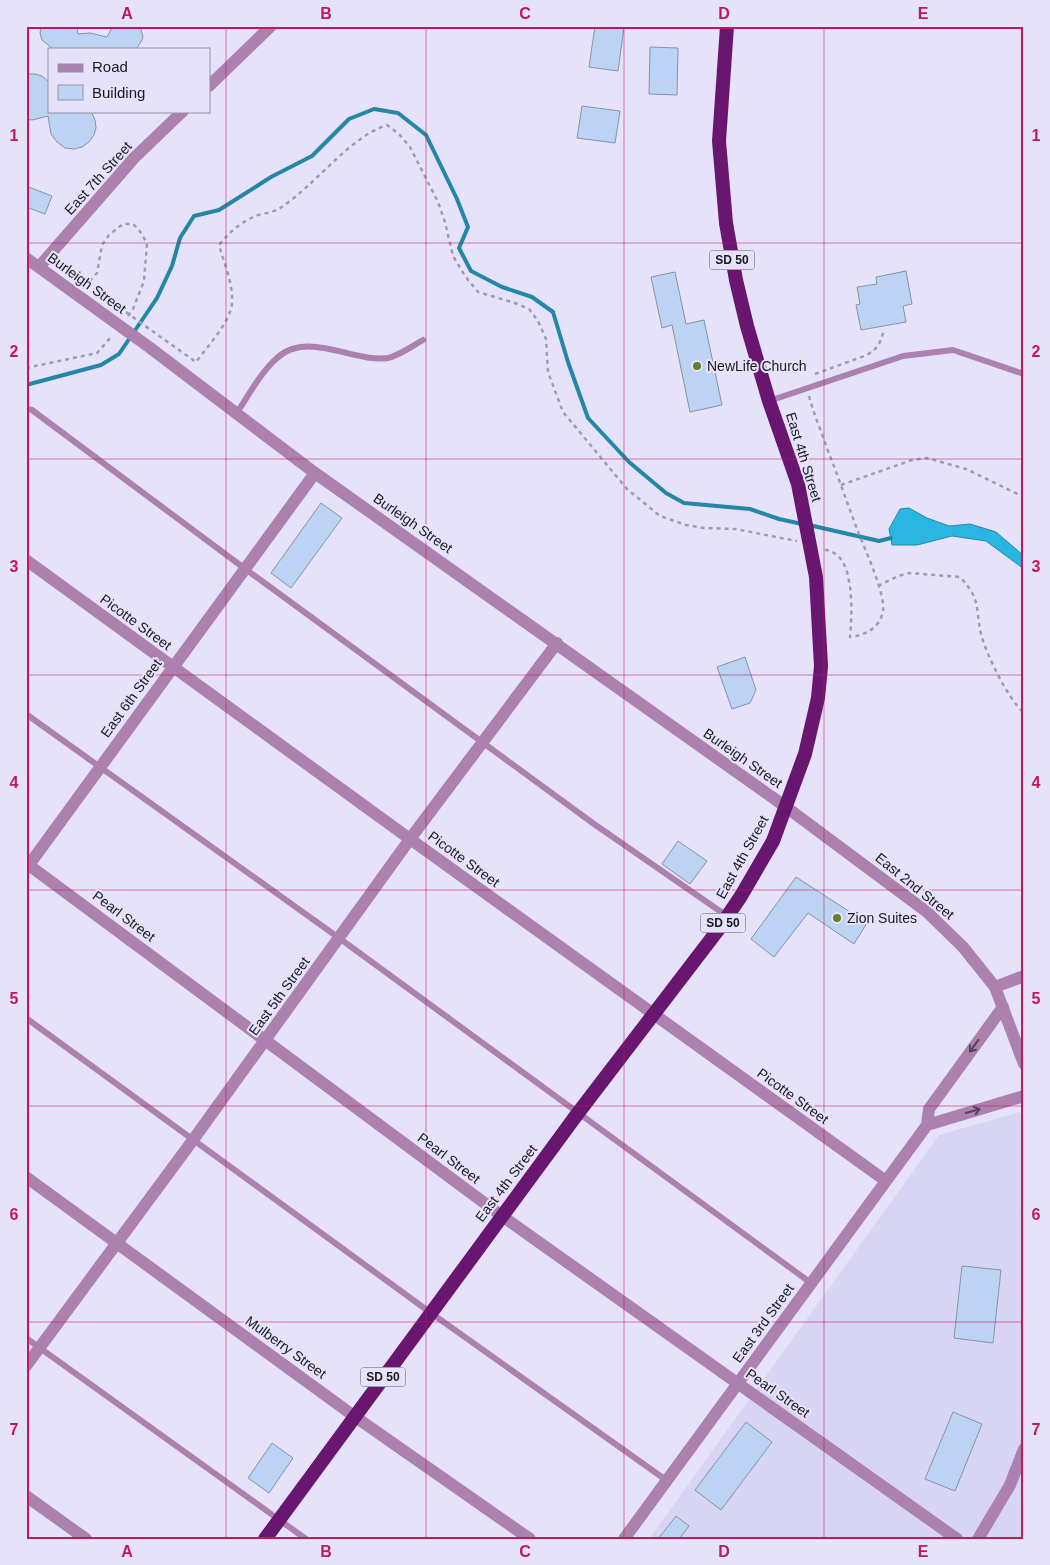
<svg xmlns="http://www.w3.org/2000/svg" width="1050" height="1565" font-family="Helvetica,sans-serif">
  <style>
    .built { fill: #d8d5f4 }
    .water { fill: #29b6e0; stroke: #2487a7 }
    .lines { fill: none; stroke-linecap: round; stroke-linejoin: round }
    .stream { stroke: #2487a7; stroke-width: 4 }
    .building { fill: #bdd3f3; stroke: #8694a7 }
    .path { stroke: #9f9caf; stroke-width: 2.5; stroke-dasharray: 4 4; stroke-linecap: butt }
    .service { stroke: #ac80af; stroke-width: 6 }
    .minor { stroke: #ac80af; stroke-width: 12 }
    .tertiary { stroke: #ac80af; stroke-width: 12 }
    .trunk { stroke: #691670; stroke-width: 14 }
    .oneway { stroke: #54425a }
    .grid { fill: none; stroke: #c2185b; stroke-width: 1; stroke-opacity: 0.55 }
    .poi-dot { fill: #687e2f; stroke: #e5e2fa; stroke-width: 2 }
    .labels { text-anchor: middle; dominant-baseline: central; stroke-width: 4; stroke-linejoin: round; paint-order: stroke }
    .shield { fill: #e5e2fa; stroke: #565562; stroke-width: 1 }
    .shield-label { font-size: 12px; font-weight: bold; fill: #191821 }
    .street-label { font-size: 14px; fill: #191821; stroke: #e5e2fa }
    .poi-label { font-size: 14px; fill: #191821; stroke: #e5e2fa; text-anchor: start }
    .neatline { fill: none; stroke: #c2185b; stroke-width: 2 }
    .grid-label { font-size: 16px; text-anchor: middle; font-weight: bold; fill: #c2185b }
  </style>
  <rect width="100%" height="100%" fill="#e5e2fa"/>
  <path class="built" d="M1020 1112 1024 1132V1539H649L939 1135Z"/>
  <path class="water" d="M909 508 927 518 949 526 970 524 996 532 1024 556V569L986 541 952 536 917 545H892L889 529 900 509Z"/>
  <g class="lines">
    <path class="stream" d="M26 385 101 365 119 354 157 298 172 266 180 238 194 216 219 210 271 177 312 156 349 119 374 109 398 113 426 135 457 199 468 227 459 248 471 271 502 287 532 297 553 312 568 362 588 418 629 462 666 493 684 503 750 509 779 519 802 524
      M809 525 879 541 891 538"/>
  </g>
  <path class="building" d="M41 26H77L78 34 90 33 107 37 113 26H140L143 37 141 42 136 49H53L42 40 40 33Z
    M595 26 624 27 618 71 589 67Z
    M650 47 678 48 677 95 649 94Z
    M26 74H35L42 76 49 82V111H91L95 120 96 128 94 135 89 142 82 147 74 149 65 148 57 142 51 134 48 116 32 120 26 119Z
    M582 106 620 111 615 143 577 138Z
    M26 186 52 196 45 214 26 207Z
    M906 271 912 304 903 306 906 322 861 330 856 305 860 304 857 287 877 284 876 277Z
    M675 272 686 324 704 320 722 405 690 412 672 325 662 328 651 277Z
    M321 503 342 518 291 588 271 573Z
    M745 657 756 690 750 703 732 709 717 667Z
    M678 841 707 861 690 884 662 864Z
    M796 877 867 923 854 944 808 913 774 957 751 939Z
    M962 1266 1001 1270 993 1343 954 1338Z
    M953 1412 982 1424 955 1491 925 1479Z
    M746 1422 772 1442 721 1510 695 1490Z
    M272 1443 293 1458 269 1493 248 1478Z
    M676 1516 689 1526 679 1539H658Z"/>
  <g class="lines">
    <path class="path" d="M128 316 133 309 144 281 147 243 139 230 133 224H123L109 235 102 245 97 273 87 284C123 310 159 336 196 362 207 347 232 320 232 302 233 283 224 263 219 245 232 230 239 223 258 215 266 213 274 212 280 208 315 186 349 137 387 125L399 134 410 147 438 202 445 222 453 256 465 276 478 292 515 303 529 309 538 321 546 339 548 372 563 412 627 489 660 516 686 525 704 528 735 529 797 541
      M26 368 97 353 112 336
      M815 374 867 355C877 349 880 344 883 333
      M809 396C814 415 822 433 828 451 839 478 848 506 859 534 865 549 886 596 883 611 880 628 866 635 850 637 852 616 854 571 838 556 834 552 829 551 824 549
      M841 485 912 460 927 458 966 469 1024 497
      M878 586 898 576 909 573 960 577C981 599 975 606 981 634 986 654 1008 699 1024 713"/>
    <path class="service" d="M769 401 903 356 953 350 1024 374
      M26 409 32 410 244 568 594 824 727 916
      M236 414C249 395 260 373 277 358 307 330 354 363 388 358 398 356 414 345 423 340
      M26 714 339 938 811 1283
      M26 1018 431 1313 666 1480
      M26 1338 306 1539"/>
    <path class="minor" d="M26 560 410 839 886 1181
      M26 863 502 1216 957 1539
      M26 869 315 473
      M995 987 1024 976
      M927 1125 1024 1096
      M26 1177 354 1416 530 1539
      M26 1366 193 1140 410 839 557 643
      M26 1496 86 1539
      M624 1539 927 1125 929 1109 1003 1007"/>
    <path class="tertiary" d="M209 86 271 26
      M26 258 149 347 315 473 786 807 927 912 963 947 995 987 1024 1064
      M39 267 134 158 183 111
      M978 1539 1010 1485 1024 1449"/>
    <path class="trunk" d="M265 1539 578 1113 718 930 741 896 773 841 805 754 818 698 821 666 816 577 798 484 769 401 747 326 736 280 726 223 719 141 727 26"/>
  </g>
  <defs><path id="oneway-shaft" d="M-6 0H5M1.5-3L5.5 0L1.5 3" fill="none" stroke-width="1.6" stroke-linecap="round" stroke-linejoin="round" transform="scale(1.25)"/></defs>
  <g class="oneway">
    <use href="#oneway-shaft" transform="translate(974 1046) rotate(126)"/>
    <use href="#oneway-shaft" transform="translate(973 1111) rotate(-16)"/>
  </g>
  <path class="grid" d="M226 26V1539M426 26V1539M624 26V1539M824 26V1539M26 243H1024M26 459H1024M26 675H1024M26 890H1024M26 1106H1024M26 1322H1024"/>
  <g class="poi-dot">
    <circle cx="697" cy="366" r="5"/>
    <circle cx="837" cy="918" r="5"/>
  </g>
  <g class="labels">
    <g class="shield">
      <rect x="709.5" y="250.5" width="45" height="19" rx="4"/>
      <rect x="700.5" y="913.5" width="45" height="19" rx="4"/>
      <rect x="360.5" y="1367.5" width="45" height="19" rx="4"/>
    </g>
    <g class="shield-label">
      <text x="732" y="260">SD 50</text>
      <text x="723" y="923">SD 50</text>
      <text x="383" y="1377">SD 50</text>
    </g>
    <g class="street-label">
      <text transform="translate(98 178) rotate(-48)">East 7th Street</text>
      <text transform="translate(87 283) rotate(36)">Burleigh Street</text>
      <text transform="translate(804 457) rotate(73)">East 4th Street</text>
      <text transform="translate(413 523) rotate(35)">Burleigh Street</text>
      <text transform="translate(136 622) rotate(36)">Picotte Street</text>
      <text transform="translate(131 698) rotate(-54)">East 6th Street</text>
      <text transform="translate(743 758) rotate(35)">Burleigh Street</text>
      <text transform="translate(742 857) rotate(-61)">East 4th Street</text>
      <text transform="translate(464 859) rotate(36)">Picotte Street</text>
      <text transform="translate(915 886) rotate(39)">East 2nd Street</text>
      <text transform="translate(124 916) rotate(37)">Pearl Street</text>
      <text transform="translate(279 996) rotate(-54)">East 5th Street</text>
      <text transform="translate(793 1096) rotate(36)">Picotte Street</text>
      <text transform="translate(449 1158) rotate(37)">Pearl Street</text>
      <text transform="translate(506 1183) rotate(-53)">East 4th Street</text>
      <text transform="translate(763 1323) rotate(-54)">East 3rd Street</text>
      <text transform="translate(286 1347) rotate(36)">Mulberry Street</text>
      <text transform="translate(778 1393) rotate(35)">Pearl Street</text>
    </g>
    <g class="poi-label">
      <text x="707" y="366">NewLife Church</text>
      <text x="847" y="918">Zion Suites</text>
    </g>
  </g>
  <rect width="1050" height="1565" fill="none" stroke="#e5e2fa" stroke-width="55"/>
  <rect x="48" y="48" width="162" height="65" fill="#e5e2fa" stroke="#9391a3"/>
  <rect x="58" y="64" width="25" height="8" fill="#ac80af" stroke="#9391a3"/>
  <text x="92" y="72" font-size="15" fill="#191821">Road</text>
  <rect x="58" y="85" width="25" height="15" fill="#bdd3f3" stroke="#9391a3"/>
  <text x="92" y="98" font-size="15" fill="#191821">Building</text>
  <rect x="28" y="28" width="994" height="1510" class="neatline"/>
  <g class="grid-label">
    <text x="127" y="19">A</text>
    <text x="326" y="19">B</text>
    <text x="525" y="19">C</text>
    <text x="724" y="19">D</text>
    <text x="923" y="19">E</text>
    <text x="14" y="141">1</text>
    <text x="1036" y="141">1</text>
    <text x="14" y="357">2</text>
    <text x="1036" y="357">2</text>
    <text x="14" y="572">3</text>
    <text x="1036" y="572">3</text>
    <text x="14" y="788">4</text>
    <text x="1036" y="788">4</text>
    <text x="14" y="1004">5</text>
    <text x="1036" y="1004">5</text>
    <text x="14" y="1220">6</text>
    <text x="1036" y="1220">6</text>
    <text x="14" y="1435">7</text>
    <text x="1036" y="1435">7</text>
    <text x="127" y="1557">A</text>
    <text x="326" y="1557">B</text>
    <text x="525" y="1557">C</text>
    <text x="724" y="1557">D</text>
    <text x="923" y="1557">E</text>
  </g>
</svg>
